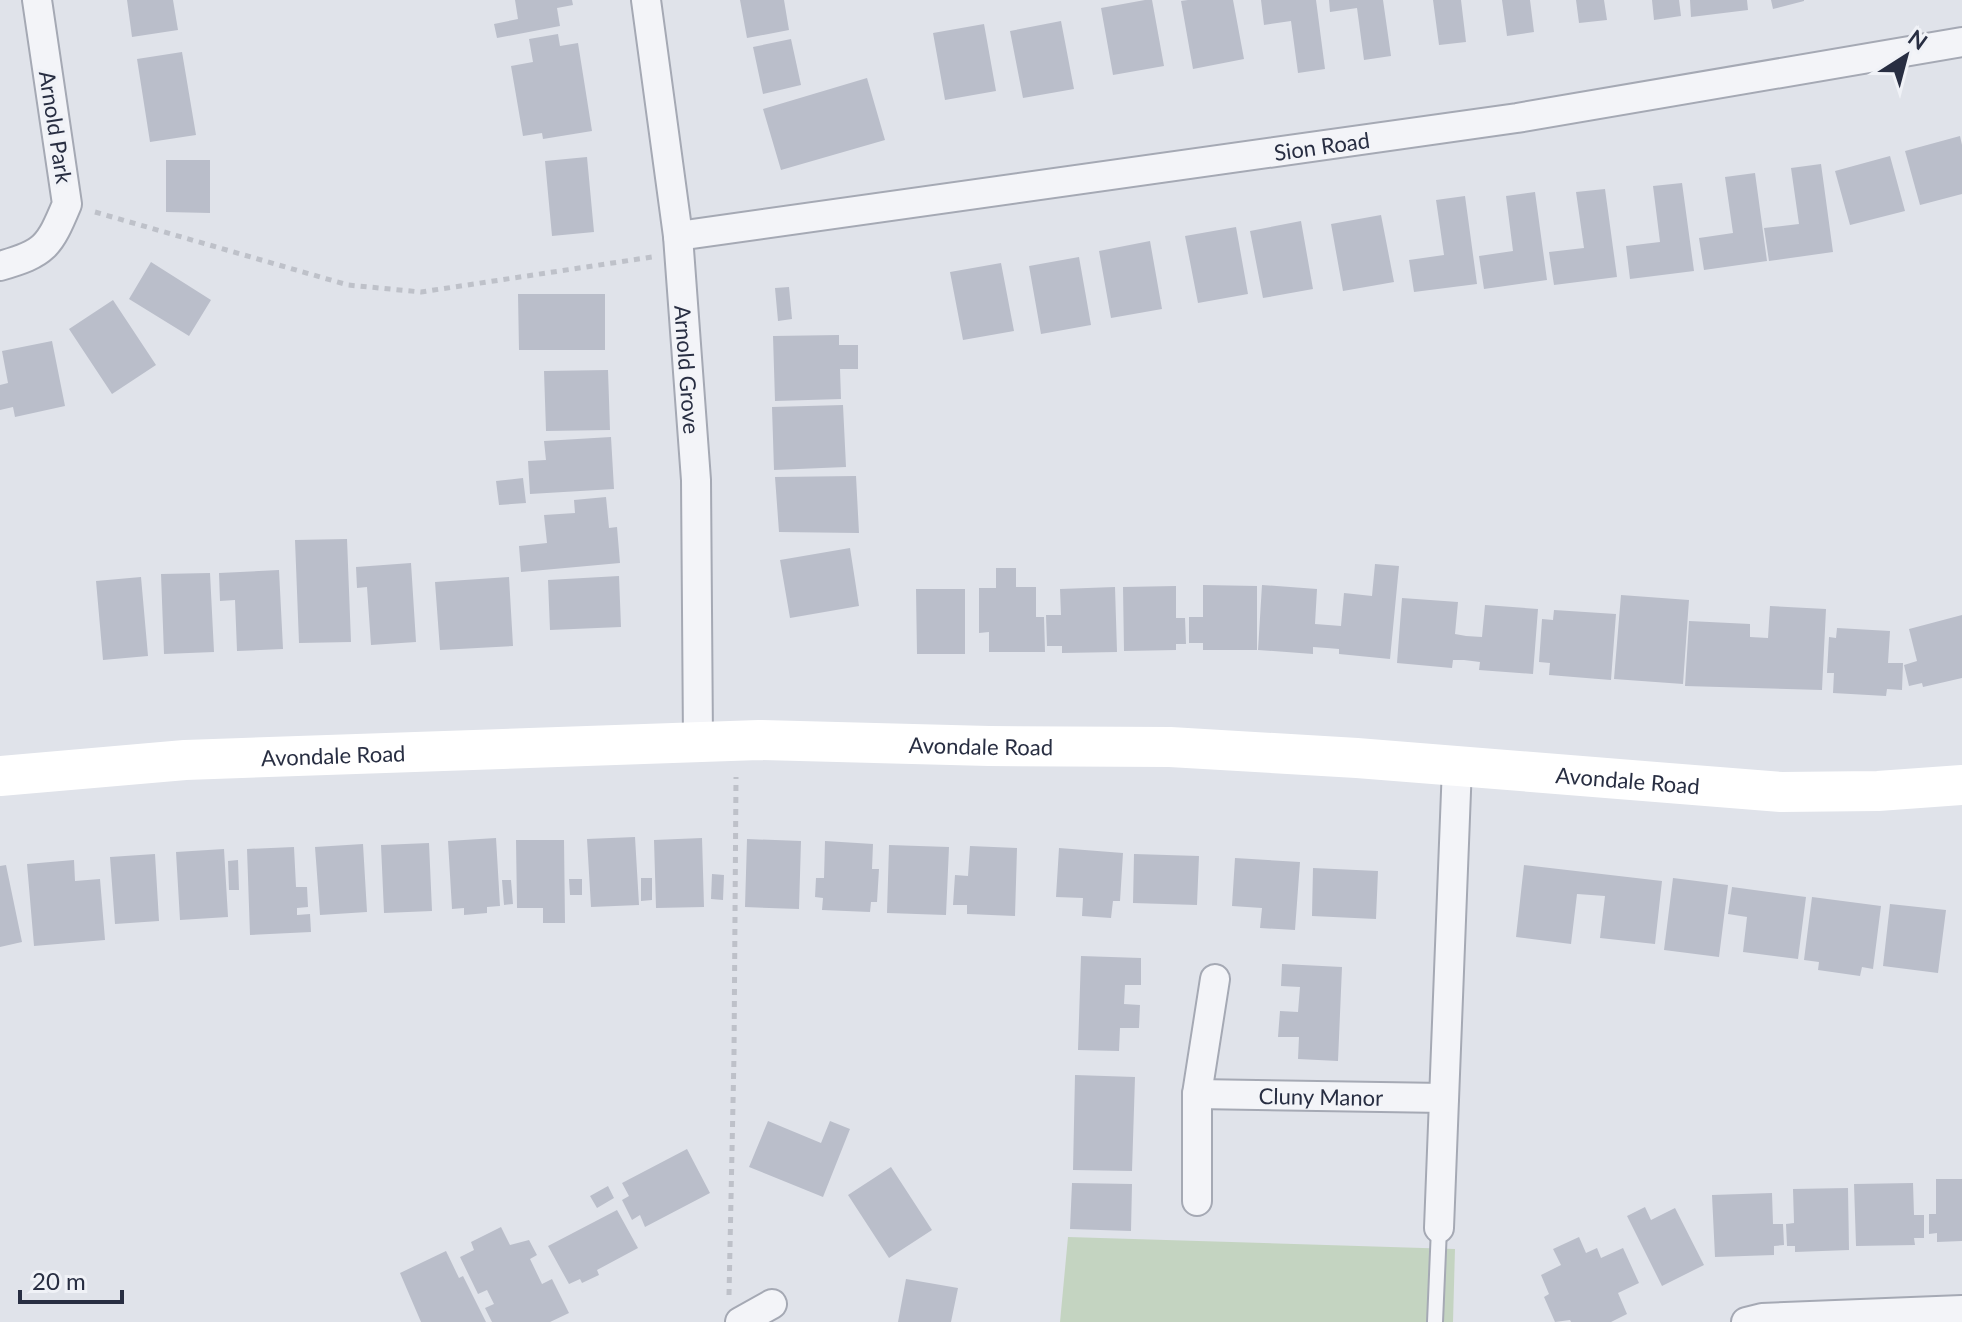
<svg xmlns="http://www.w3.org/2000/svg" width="1962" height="1322" font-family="Lato,sans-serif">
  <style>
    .green { fill: #c4d4c1 }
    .building { fill: #babeca }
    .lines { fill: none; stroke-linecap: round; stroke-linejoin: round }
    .lane-casing { stroke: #a5a9b4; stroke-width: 18 }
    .street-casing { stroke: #a5a9b4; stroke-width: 32 }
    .path { stroke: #bec1c9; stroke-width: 5; stroke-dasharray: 6 6; stroke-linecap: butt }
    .lane { stroke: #f3f4f8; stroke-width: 14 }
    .street { stroke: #f3f4f8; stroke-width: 28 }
    .secondary { stroke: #fff; stroke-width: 40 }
    .labels { text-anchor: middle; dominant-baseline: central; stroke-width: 7; stroke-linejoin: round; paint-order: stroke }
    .street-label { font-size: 22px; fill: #282e42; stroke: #f0f2f7 }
  </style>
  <rect width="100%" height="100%" fill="#e0e3ea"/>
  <path class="green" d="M1068 1237 1455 1249 1453 1322H1060Z"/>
  <path class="building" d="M127 0H173L178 30 132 37Z
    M515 0H572L573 5 557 8 560 26 497 38 494 24 518 19Z
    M740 0H784L789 30 747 38Z
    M1145 0H1152L1164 66 1113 75 1101 8Z
    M1188 0H1233L1244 59 1193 69 1181 1Z
    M1261 0H1316L1325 69 1298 73 1291 21 1264 25Z
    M1329 0H1383L1391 56 1364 60 1357 8 1330 12Z
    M1433 0H1461L1466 42 1439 45Z
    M1502 0H1530L1534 32 1507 36Z
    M1576 0H1604L1607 20 1579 23Z
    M1652 0H1679L1681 16 1654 20Z
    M1690 0H1747L1748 10 1691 17Z
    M1771 0H1804V1L1773 9Z
    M1061 21 1074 89 1023 98 1010 31Z
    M984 24 996 91 945 100 933 33Z
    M558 34 560 46 578 43 592 131 543 139 542 133 523 136 511 66 533 62 529 39Z
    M791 39 801 85 763 94 753 47Z
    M182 52 196 135 150 142 137 59Z
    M867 78 885 140 781 170 763 109Z
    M1960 136 1962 145V194L1920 205 1905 151Z
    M1890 156 1905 211 1850 225 1835 171Z
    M587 157 594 232 552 236 545 161Z
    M166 160H210V213L166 212Z
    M1821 164 1833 252 1769 261 1764 228 1799 224 1791 168Z
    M1755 173 1767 261 1704 270 1699 238 1733 233 1725 177Z
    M1682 183 1694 271 1630 279 1626 246 1660 242 1653 186Z
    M1605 189 1617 277 1554 285 1549 252 1584 248 1576 192Z
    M1535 192 1547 280 1484 289 1479 256 1513 251 1506 196Z
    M1465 196 1477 284 1414 292 1409 260 1444 255 1436 200Z
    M1381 215 1394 282 1343 291 1331 224Z
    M1301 221 1313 289 1263 298 1250 231Z
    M1236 227 1248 294 1198 303 1185 236Z
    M1150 241 1162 309 1111 318 1099 251Z
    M1079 257 1091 325 1041 334 1029 266Z
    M151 262 211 300 189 336 129 299Z
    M1001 263 1014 331 963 340 950 272Z
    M789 287 792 319 778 321 775 288Z
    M518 294H605V350H519Z
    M113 300 156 365 112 394 69 329Z
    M839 335V345H858V369H840L841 399 775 401 773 336Z
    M52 341 65 406 15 417 13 407 0 410V385L8 383 2 351Z
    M608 370 610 430 546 431 544 371Z
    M843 405 846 467 774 470 772 407Z
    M611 437 614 489 530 494 528 461 546 460 544 441Z
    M856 476 859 533 779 532 775 477Z
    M523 478 526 503 499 505 496 481Z
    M606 497 609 528 617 527 620 563 521 572 519 546 547 543 544 515 575 513 574 500Z
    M347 539 351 642 299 643 295 540Z
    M850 548 859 606 790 618 780 560Z
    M411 563 416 642 371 645 367 587 357 588 356 567Z
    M1375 564 1399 566 1390 659 1339 654V649L1327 648 1313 647V654L1258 650 1262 585 1317 589 1315 624 1341 626 1344 593 1372 596Z
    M996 568H1016V587H1036V617H1044L1045 652H989V632L979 633V588H996Z
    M279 570 283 649 237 651 235 600 220 601 219 573Z
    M210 573 214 652 164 654 161 574Z
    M619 576 621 627 550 630 548 580Z
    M141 577 148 656 103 660 96 581Z
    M509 577 513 646 440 650 435 582Z
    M1203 585 1257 586V650H1203V643H1189V617H1203Z
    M1176 586V618H1185L1186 644H1176V650L1124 651 1123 587Z
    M1115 587 1117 652 1062 653V646H1047L1046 615H1061L1060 589Z
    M916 589H965V654H917Z
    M1621 595 1689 600 1683 684 1614 679Z
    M1402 598 1458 602 1455 634 1466 636 1482 637 1485 605 1538 609 1533 674 1479 670 1480 662 1464 660H1453L1452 668 1397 663Z
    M1770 606 1826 609 1822 690 1685 686 1689 621 1750 624V637L1768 638Z
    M1554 610 1616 614 1611 680 1549 675 1550 663 1539 662 1542 619 1553 620Z
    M1962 615V678L1923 687 1922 683 1909 686 1904 665 1917 661 1909 629Z
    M1837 628 1890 631 1888 663H1903L1902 690 1887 689 1886 696 1833 693 1834 673H1827L1829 637 1836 638Z
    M635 837 639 905 591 907 587 839Z
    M496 838 500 906 487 907V913L464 915V908L452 909 448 841Z
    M702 838 704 907 656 908 654 840Z
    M747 839 801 841 799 909 745 907Z
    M516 840H564L565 923H543V908H517Z
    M825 841 873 844 872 869H879L877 902H871L870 912 822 910 823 898 815 897 816 878H824Z
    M429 843 432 911 384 913 381 845Z
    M363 844 367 912 320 915 315 847Z
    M889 845 949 847 946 915 887 913Z
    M970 846 1017 848 1015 916 967 914V905H953L955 875 968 876Z
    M294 847 296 887H307L308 907 297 908V915L310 914 311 932 250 935 247 849Z
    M1059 848 1123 853 1120 901H1113L1111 918 1082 916 1083 898 1056 897Z
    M224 849 228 917 180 920 176 852Z
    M155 854 159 921 115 924 110 857Z
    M1134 854 1199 856 1197 905 1133 903Z
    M1235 858 1300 862 1295 930 1260 928 1262 908 1232 906Z
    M74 860 75 881 100 879 105 940 34 946 27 864Z
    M238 860 239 890H229L228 861Z
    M6 865 22 942 0 947V866Z
    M1524 865 1662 881 1655 944 1600 938 1605 896 1577 894 1571 944 1516 937Z
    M1313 868 1378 871 1376 919 1312 916Z
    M712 874 724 875 723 900 711 899Z
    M641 878H652V900L641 901Z
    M1673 878 1728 885 1719 957 1664 950Z
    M569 879H582V895H570Z
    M502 880H511L513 904 504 905Z
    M1732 887 1806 897 1798 959 1743 952 1747 917 1728 914Z
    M1812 897 1881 906 1873 969 1862 967 1860 976 1818 970 1819 962 1804 960Z
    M1890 904 1946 910 1938 973 1883 966Z
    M1081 956 1141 958V985H1125L1124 1004 1140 1005 1139 1028H1120L1119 1051 1078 1050Z
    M1282 964 1342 967 1338 1061 1298 1059 1299 1037H1278L1280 1011 1298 1012 1300 987 1281 986Z
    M1075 1075 1135 1077 1132 1171 1073 1170Z
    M768 1121 821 1143 830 1121 850 1129 823 1197 749 1167Z
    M687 1149 710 1193 645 1227 640 1215 632 1220 622 1200 629 1196 622 1183Z
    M891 1167 932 1230 889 1258 848 1195Z
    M1936 1179H1962V1241L1937 1242V1233L1929 1234V1214H1936Z
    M1072 1183 1132 1184 1131 1231 1070 1229Z
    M1913 1183 1914 1215H1924V1238H1914L1915 1245 1856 1246 1854 1184Z
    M608 1186 614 1198 597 1208 590 1196Z
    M1848 1188 1849 1250 1795 1252V1246H1787L1786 1224 1794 1223 1793 1189Z
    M1772 1193 1773 1224H1783L1784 1245 1774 1246V1255L1715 1257 1712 1195Z
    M1645 1207 1651 1220 1675 1208 1704 1265 1662 1286 1627 1216Z
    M617 1210 638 1248 597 1270 599 1275 582 1283 580 1279 569 1284 548 1246Z
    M501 1227 510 1245 529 1240 537 1255 530 1259 542 1284 552 1279 569 1313 550 1322H492L485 1308 494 1304 487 1290 478 1294 460 1257 474 1250 471 1242Z
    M1579 1237 1586 1253 1597 1248 1601 1258 1623 1248 1639 1283 1618 1293 1627 1314 1611 1322H1571L1570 1320 1555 1322 1544 1297 1549 1294 1541 1275 1561 1265 1553 1249Z
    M446 1251 459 1278 463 1276 486 1322H421L400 1273Z
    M906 1279 958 1288 951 1322H898Z"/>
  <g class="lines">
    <defs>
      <path id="lane" d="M1435 1322 1439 1228"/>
      <g id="street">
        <path id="s1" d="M646 0 678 236 696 480 698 741"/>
        <path id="s2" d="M678 236 1517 118 1962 42"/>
        <path d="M0 266C45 253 49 247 67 204L37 0"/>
        <path id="s3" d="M1197 1094 1444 1098"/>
        <path d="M1197 1201V1094L1215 979"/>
        <path d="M1439 1228 1457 766"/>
        <path d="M740 1322 772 1304"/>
        <path d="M1746 1322 1762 1318 1962 1310"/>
      </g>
    </defs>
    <use href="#lane" class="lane-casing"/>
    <use href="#street" class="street-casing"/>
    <path class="path" d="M95 212 348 285 421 292 652 257
      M729 1295 734 1055 736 777"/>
    <use href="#lane" class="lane"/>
    <use href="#street" class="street"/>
    <path class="secondary" id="s4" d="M0 776 185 760 759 740 989 746 1170 747 1357 758 1781 792 1878 791 1962 785"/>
  </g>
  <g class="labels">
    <g class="street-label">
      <text transform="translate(56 127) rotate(81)">Arnold Park</text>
      <text stroke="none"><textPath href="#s2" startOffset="650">Sion Road</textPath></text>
      <text stroke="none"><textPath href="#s1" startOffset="372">Arnold Grove</textPath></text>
      <text stroke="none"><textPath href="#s4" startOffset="982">Avondale Road</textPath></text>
      <text stroke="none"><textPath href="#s4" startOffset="334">Avondale Road</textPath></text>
      <text stroke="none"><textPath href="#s4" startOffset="1630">Avondale Road</textPath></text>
      <text stroke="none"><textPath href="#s3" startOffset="124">Cluny Manor</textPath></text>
    </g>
  </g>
  <g transform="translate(1906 56) rotate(36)" stroke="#f0f2f7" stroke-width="6" paint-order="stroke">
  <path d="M0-6L14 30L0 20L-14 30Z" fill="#282e42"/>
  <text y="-12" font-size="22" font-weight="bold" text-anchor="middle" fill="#282e42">N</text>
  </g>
  <path d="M20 1290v12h102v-12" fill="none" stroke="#282e42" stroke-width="4"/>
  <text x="32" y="1290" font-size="24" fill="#282e42" stroke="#f0f2f7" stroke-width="6" paint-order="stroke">20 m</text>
</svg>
